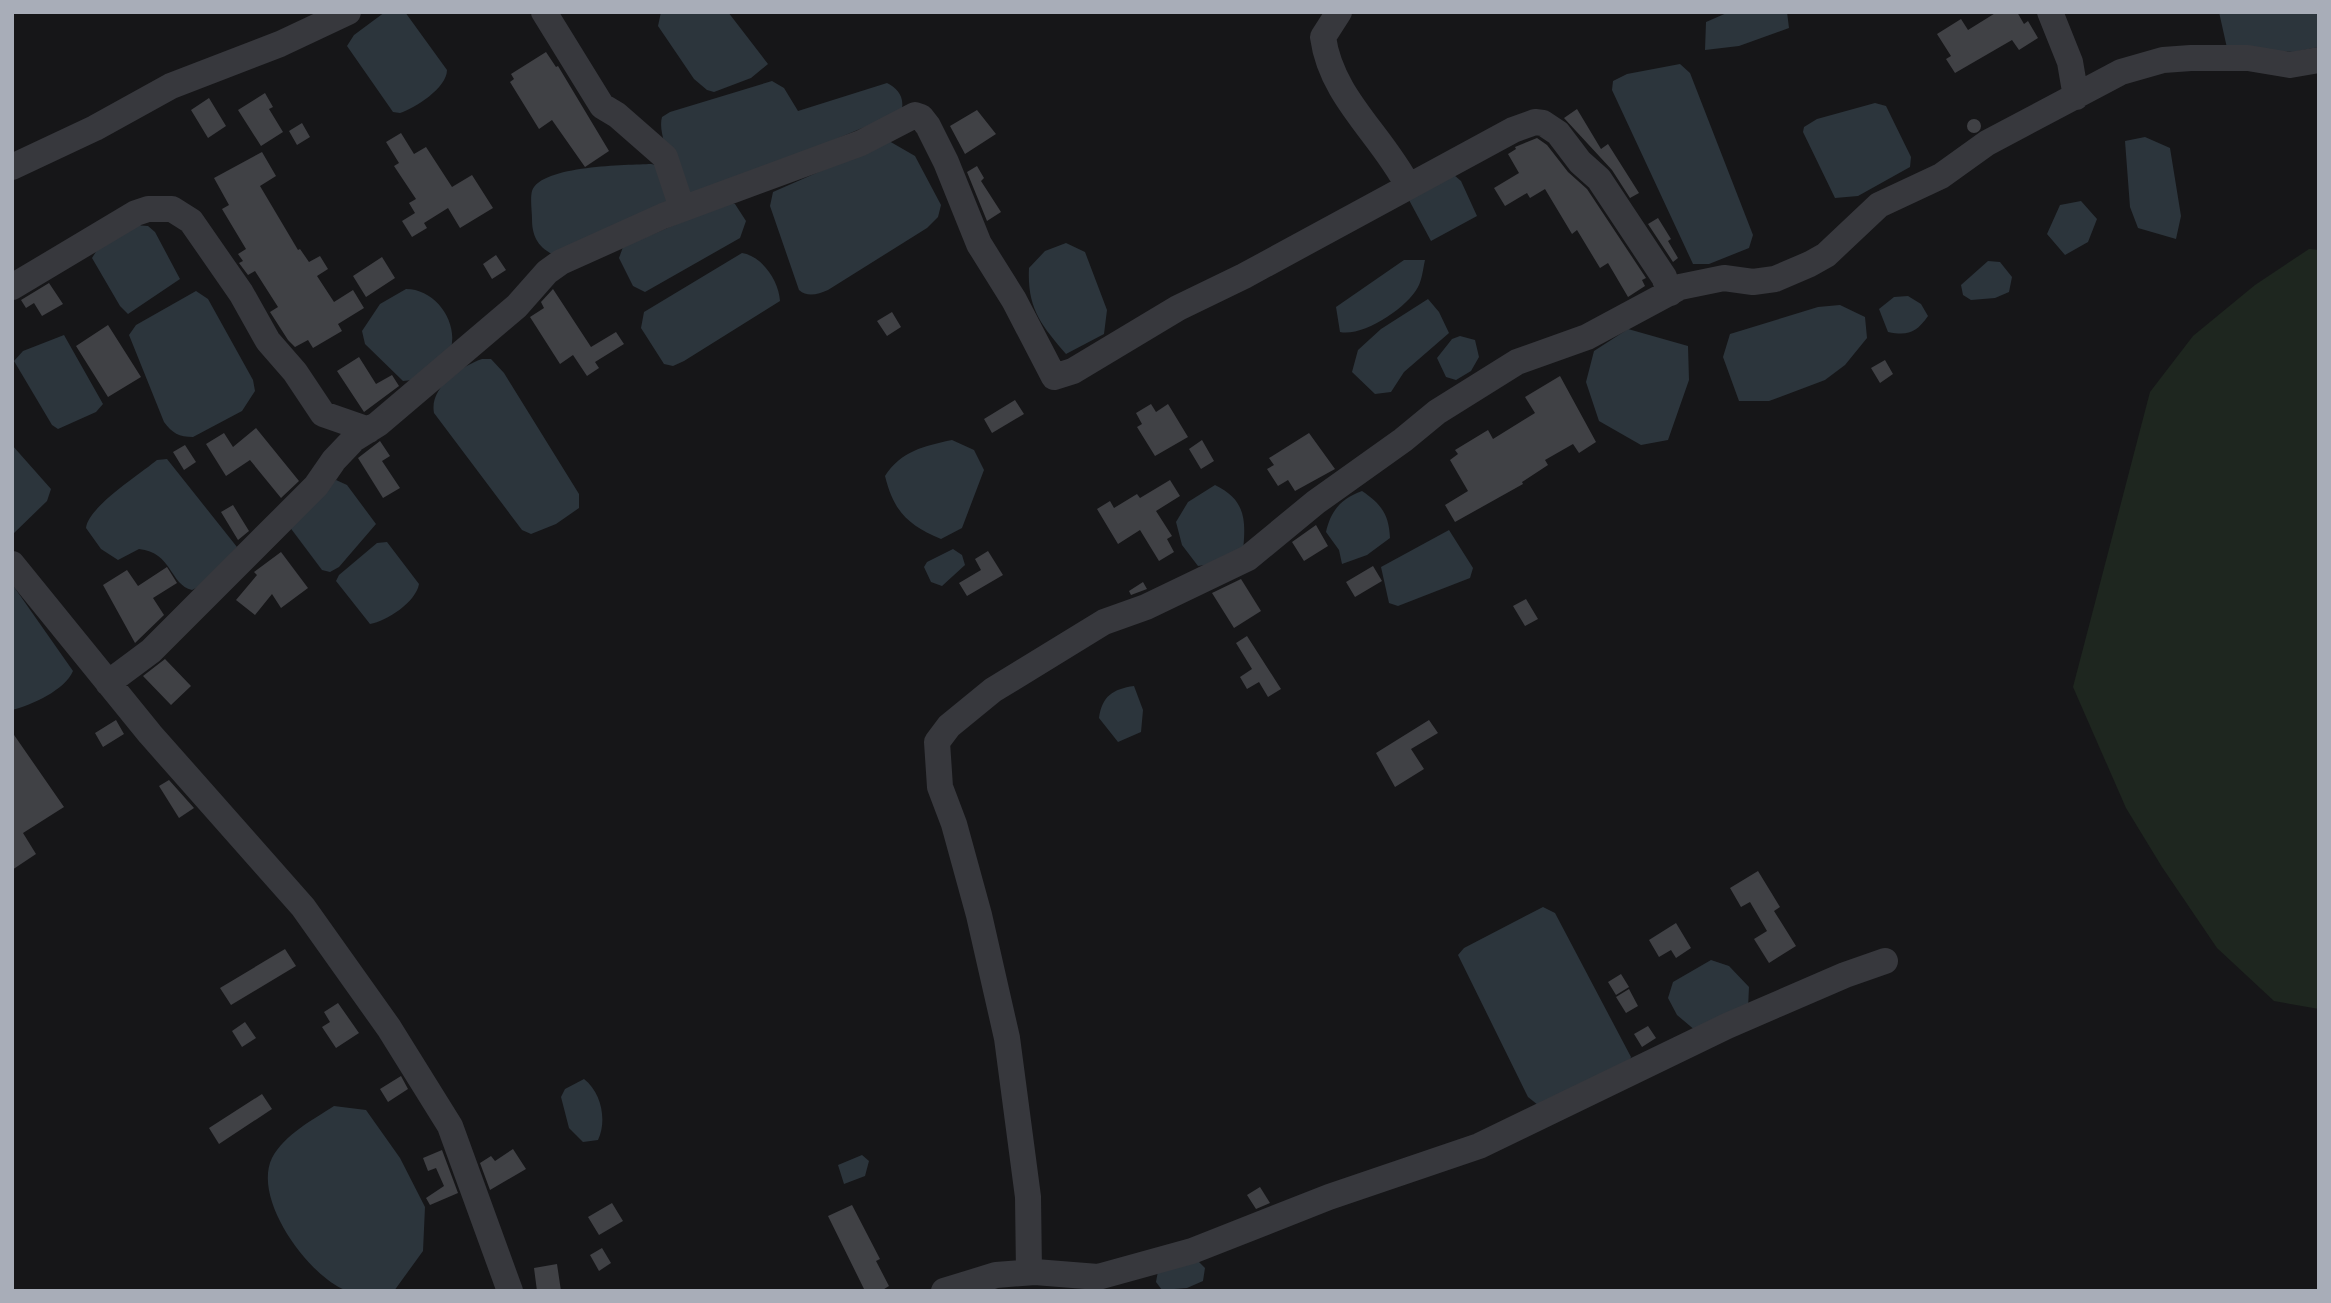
<svg xmlns="http://www.w3.org/2000/svg" width="2331" height="1303" font-family="'Open Sans',sans-serif">
  <style>
    .green { fill: #1e261f }
    .water { fill: #2c353c }
    .building { fill: #404145 }
    .lines { fill: none; stroke-linecap: round; stroke-linejoin: round }
    .minor { stroke: #37383d; stroke-width: 26 }
  </style>
  <rect width="100%" height="100%" fill="#161618"/>
  <path class="green" d="M2309 249 2319 250V1009L2274 1001 2217 948 2162 867 2126 808 2073 687 2150 392 2193 336 2255 285Z"/>
  <path class="water" d="M385 12H405L447 70C447 88 415 108 400 113L393 112 347 46 354 35Z
    M661 12H728L768 64 751 78 714 92 707 90 694 79 658 26Z
    M1729 12H1787L1789 28 1739 46 1705 50 1706 22Z
    M2219 12H2319V47L2293 52 2227 48Z
    M1680 64 1690 73 1753 235 1749 248 1709 264H1693L1612 90 1613 81 1627 74Z
    M772 81 784 88 798 111 887 83C897 88 904 96 902 108L891 116 695 198C681 182 656 138 662 117L670 112Z
    M1875 103 1886 106 1911 157 1910 167 1858 196 1835 198 1803 132 1804 127 1817 119Z
    M2145 137 2170 148 2181 216 2176 239 2138 228 2130 207 2125 141Z
    M889 141 915 156 941 205 938 217 927 228 828 290C818 294 808 298 799 290L770 206 773 192Z
    M651 164 656 165 672 200 552 254C537 246 532 235 532 219 532 211 530 199 532 191 541 165 628 165 651 164Z
    M1454 175 1461 181 1477 216 1431 241 1409 200Z
    M2081 201 2097 219 2088 242 2065 255 2047 234 2060 205Z
    M728 202 735 204 746 221 740 238 645 292 633 286 619 258 623 247Z
    M134 225 148 226 155 232 180 279 128 314 120 306 92 258 97 250Z
    M1066 243 1085 252 1107 310 1104 334 1066 354C1041 325 1027 308 1029 268L1045 251Z
    M742 253C762 256 779 281 780 301L684 361 673 366 664 364 641 328 644 312Z
    M1404 260H1425C1423 269 1422 280 1418 287 1407 308 1363 337 1340 332L1336 307Z
    M1988 261 2000 262 2012 277 2009 292 1995 298 1971 300 1963 295 1961 285Z
    M406 289C435 289 458 321 451 348L412 380 403 381 365 344 362 331 380 304Z
    M196 291 208 299 253 380 255 391 242 411 193 437C179 437 172 433 164 422L129 335 136 325Z
    M1908 296 1921 304 1928 316C1916 333 1908 336 1888 332L1879 309 1894 297Z
    M1428 299 1439 312 1449 333 1404 372 1391 392 1375 394 1352 372 1358 350 1381 329Z
    M1840 305 1865 317 1867 338 1845 365 1825 380 1769 401H1739L1723 357 1730 334 1818 307Z
    M1628 329 1688 346 1689 380 1668 440 1641 445 1599 421 1586 382 1594 351Z
    M64 335 103 404 96 412 58 429 52 425 14 361 23 351Z
    M1460 336 1475 340 1479 357 1471 371 1456 380 1446 377 1437 358 1452 339Z
    M482 359H491L504 373 579 494V508L556 524 531 534 522 530 434 413C429 387 462 366 482 359Z
    M952 440 974 450 984 470 962 528 941 539C908 525 894 512 885 476 901 451 924 446 952 440Z
    M12 445 51 489 47 501 12 535Z
    M167 459 237 547 202 585 192 590C170 585 172 552 139 549L118 560 101 549 86 528C88 507 140 474 157 460Z
    M336 480 347 485 376 524 339 567 330 572 322 570 289 526Z
    M1215 485C1246 500 1246 520 1243 551L1218 563 1198 566 1182 545 1176 522 1188 502Z
    M1362 491C1381 504 1389 514 1390 538L1367 555 1342 564 1339 550 1326 532C1331 510 1341 499 1362 491Z
    M1449 530 1473 568 1470 578 1398 606 1389 603 1381 567Z
    M387 542 419 584C416 602 387 621 370 624L336 581 339 575 377 543Z
    M953 549 962 555 965 565 942 586 931 582 924 567 927 562Z
    M12 584 73 671C65 690 32 705 12 710Z
    M1134 686 1143 710 1141 732 1118 742 1099 718C1102 696 1113 689 1134 686Z
    M1543 907 1555 913 1631 1057 1626 1067 1538 1105 1528 1097 1458 955 1464 948Z
    M1711 960 1729 966 1749 987 1748 1008 1696 1031 1677 1015 1668 998 1673 982Z
    M584 1079C602 1093 607 1121 598 1140L583 1142 569 1128 561 1097 565 1089Z
    M334 1106 366 1110 400 1158 425 1207 423 1251 394 1291C380 1291 358 1295 345 1290 308 1275 252 1199 272 1158 284 1135 314 1119 334 1106Z
    M862 1155 869 1161 865 1176 844 1184 838 1165Z
    M1198 1261 1205 1268 1203 1281 1187 1288 1162 1290 1156 1282 1158 1271Z"/>
  <path class="building" d="M1997 12H2017L2024 24 2028 21 2038 38 2019 50 2012 40 1955 73 1946 59 1951 56 1937 34 1961 19 1968 30Z
    M546 52 556 67 558 66 609 151 585 167 552 120 539 129 510 82 514 79 511 74Z
    M265 93 273 107 269 109 283 132 261 146 238 110Z
    M209 98 226 126 208 138 191 110Z
    M1577 109 1601 149 1608 144 1639 193 1630 198 1612 170 1564 118Z
    M977 110 996 134 965 154 950 126Z
    M1967 126a7 7 0 1 1 14 0a7 7 0 1 1-14 0Z
    M302 123 310 137 297 145 289 131Z
    M401 133 414 154 426 147 452 187 472 175 493 208 460 228 448 208 424 223 427 228 412 237 402 221 415 213 409 203 416 199 394 166 399 163 386 142Z
    M1537 138 1547 145 1568 172 1587 189 1646 278 1642 280 1645 286 1628 297 1608 263 1600 268 1577 230 1572 234 1545 189 1530 198 1527 193 1505 206 1494 188 1519 173 1508 154 1516 149 1515 147Z
    M262 152 276 176 260 186 298 250 300 249 309 262 320 256 328 269 317 276 334 302 353 290 364 308 338 324 342 331 313 348 308 340 295 347 288 340 270 312 278 307 255 271 248 275 239 263 243 261 238 254 246 249 222 209 229 205 214 178Z
    M977 166 984 178 981 181 1001 212 987 221 967 172Z
    M1658 218 1671 239 1668 241 1678 258 1673 262 1648 224Z
    M496 255 506 270 492 279 483 264Z
    M382 257 395 278 366 297 353 276Z
    M49 283 63 304 42 316 34 303 26 308 21 300Z
    M553 289 591 347 616 332 624 344 595 362 599 368 587 376 573 355 560 364 530 317 544 308 541 302Z
    M892 312 901 327 887 336 877 321Z
    M108 325 141 377 108 397 76 346Z
    M359 357 376 384 392 375 399 386 364 412 337 371Z
    M1885 360 1893 374 1880 383 1871 368Z
    M1560 376 1596 442 1579 453 1573 444 1545 460 1548 465 1522 482 1523 484 1455 522 1445 505 1468 491 1450 460 1458 454 1455 450 1488 430 1493 439 1535 413 1525 397Z
    M1015 400 1024 414 992 433 984 419Z
    M1151 404 1156 412 1168 404 1188 437 1155 456 1137 427 1142 424 1136 413Z
    M256 428 299 481 281 498 250 460 226 476 206 444 224 433 233 447Z
    M1309 433 1335 469 1295 491 1288 480 1278 486 1267 469 1274 465 1269 458Z
    M1202 440 1214 461 1201 469 1189 449Z
    M380 441 390 456 382 461 400 488 383 498 358 458Z
    M185 445 196 462 184 470 173 452Z
    M1170 480 1180 496 1156 511 1172 536 1167 539 1174 552 1159 561 1140 530 1118 544 1097 509 1110 501 1114 508 1137 494 1140 498Z
    M233 505 249 531 238 540 221 512Z
    M1316 525 1328 546 1304 561 1292 542Z
    M988 551 1003 575 967 596 959 583 981 570 975 559Z
    M281 552 308 588 281 608 272 594 255 615 236 600 257 575 254 572Z
    M1373 566 1382 581 1355 597 1346 582Z
    M167 567 177 583 153 598 164 615 135 643 103 585 127 570 138 586Z
    M1241 579 1261 611 1234 628 1212 593Z
    M1143 582 1147 589 1131 595 1129 591Z
    M1526 599 1538 619 1525 626 1513 606Z
    M1247 636 1281 689 1268 697 1259 682 1247 689 1240 677 1252 669 1236 643Z
    M165 659 191 686 171 705 143 676Z
    M116 720 124 734 103 747 95 733Z
    M1429 720 1438 733 1411 749 1424 769 1395 787 1376 753Z
    M12 732 64 807 23 833 36 854 12 870Z
    M169 780 194 808 179 818 159 786Z
    M1758 871 1780 907 1774 911 1796 946 1769 963 1754 939 1767 931 1750 902 1741 907 1730 888Z
    M1676 923 1691 948 1676 958 1671 950 1659 957 1649 940Z
    M285 949 296 966 231 1005 220 988Z
    M1621 974 1629 987 1616 995 1608 982Z
    M1629 989 1638 1006 1626 1013 1616 997Z
    M338 1003 359 1033 336 1048 322 1027 330 1022 324 1012Z
    M245 1022 256 1038 242 1047 232 1031Z
    M1648 1026 1656 1038 1642 1047 1634 1034Z
    M401 1076 408 1089 388 1102 380 1089Z
    M262 1094 272 1109 219 1144 209 1128Z
    M513 1149 526 1169 490 1190 480 1163 491 1156 495 1161Z
    M442 1150 458 1193 430 1205 426 1198 444 1186 436 1168 428 1171 423 1158Z
    M1260 1187 1270 1203 1256 1209 1247 1195Z
    M612 1203 623 1221 599 1235 588 1217Z
    M852 1205 880 1259 876 1261 889 1286 881 1291H865L828 1216Z
    M602 1248 611 1263 599 1271 590 1255Z
    M557 1264 561 1291H537L534 1268Z"/>
  <g class="lines">
    <path class="minor" d="M544 12 602 106 617 115 665 157 682 208
      M1339 12 1323 37C1331 97 1382 135 1408 186
      M2050 12 2070 62 2076 97
      M12 167 95 128 171 86 280 44 348 12
      M12 287 136 213 148 209H172L191 221 241 293 268 341 295 372 323 414 369 430
      M12 564 150 734 303 907 389 1028 450 1126 510 1291
      M108 683 151 651 316 486 334 460 354 439 378 424 517 306 547 272 561 262 663 216 861 143 915 115 921 117 928 126 946 162 979 244 1014 300 1054 377 1073 371 1178 308 1244 276 1513 130 1535 122 1543 123 1558 133 1580 162 1599 179 1664 277 1670 293
      M1029 1272 1028 1197 1007 1038 979 915 954 824 940 787 937 742 949 726 993 690 1104 622 1146 607 1248 558 1316 502 1403 440 1437 412 1517 362 1587 337 1680 287 1724 278 1753 282 1775 279 1810 264 1826 255 1879 205 1941 176 1987 143 2121 72 2163 60 2191 58H2248L2290 65 2319 60
      M944 1291 996 1275 1035 1272 1098 1277 1192 1251 1329 1197 1479 1146 1727 1026 1845 975 1885 961"/>
  </g>
  <rect width="2331" height="1303" fill="none" stroke="#a8adb8" stroke-width="28"/>
</svg>
